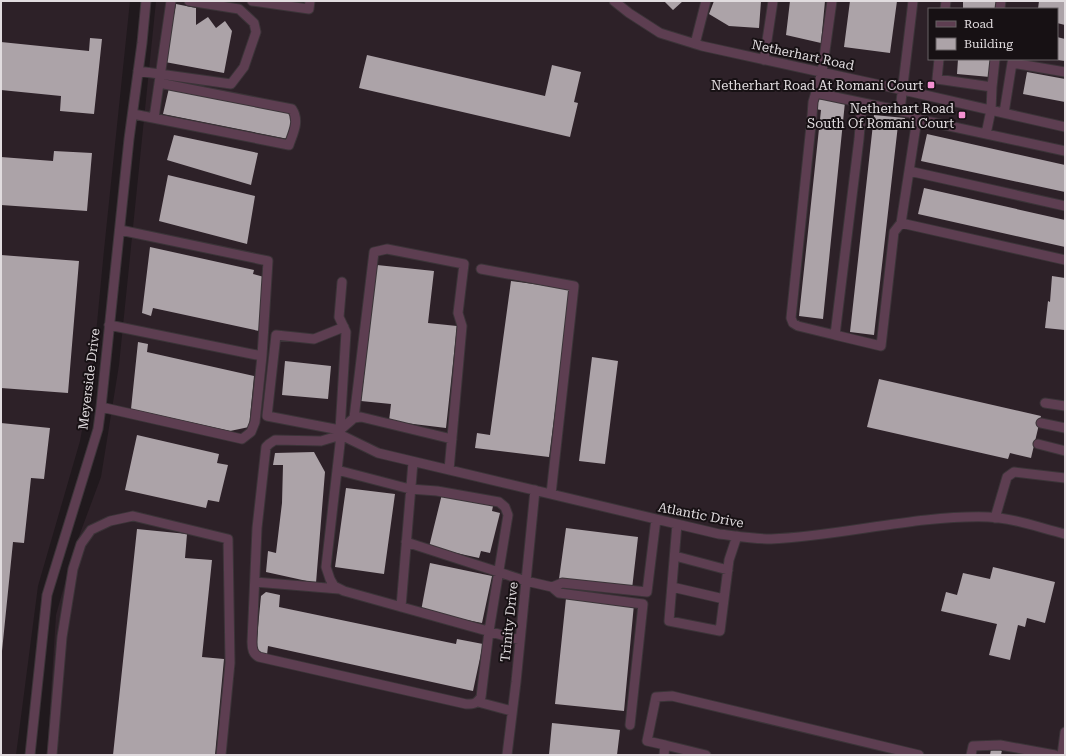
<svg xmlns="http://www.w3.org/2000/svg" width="1066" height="756" font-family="'Roboto Serif',serif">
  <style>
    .built { fill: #2d2128; fill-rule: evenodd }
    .building { fill: #aca3a8 }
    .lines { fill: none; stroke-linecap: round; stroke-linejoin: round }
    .minor-casing { stroke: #3b3438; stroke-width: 11 }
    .minor { stroke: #5d3e51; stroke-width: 9 }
    .poi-dot { fill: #f590d1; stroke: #171114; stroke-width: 1.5 }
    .labels { text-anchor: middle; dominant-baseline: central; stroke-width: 4; stroke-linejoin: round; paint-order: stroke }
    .street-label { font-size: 13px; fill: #e1dcdf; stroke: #171114 }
    .poi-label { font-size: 13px; fill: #e1dcdf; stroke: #171114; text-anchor: end }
  </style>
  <rect width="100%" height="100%" fill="#20191d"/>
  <path class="built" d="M1 1H130L104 250 92 376 80 441 38 586 16 755H1Z
    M156 1H1065V755H47L56 615 75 547 101 477 119 365ZM929 9H1057V59H929Z"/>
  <path class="building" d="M664 1H683L673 10Z
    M714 1H761L759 28 729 26 709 14Z
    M790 1H825L821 43 786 35Z
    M850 1H897L890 53 844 47Z
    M963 1H996V9H963Z
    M1039 1H1065V25L1057 23V9H1038Z
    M176 4 196 8V25L208 17 216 28 225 21 232 31 224 73 165 62Z
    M1057 37 1065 39V61L1057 60Z
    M90 38 102 39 94 114 60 111 61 96 1 90V42L89 51Z
    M367 55 545 96 552 65 581 72 574 102 578 103 570 137 359 88Z
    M958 59H991L990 77 957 74Z
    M1027 72 1065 79V102L1023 94Z
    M169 88 293 114 288 139 163 114Z
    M817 99 845 102 823 319 799 316 821 110 816 109Z
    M874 115 905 118 904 125H898L874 335 850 332Z
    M927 134 1065 165V192L921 161Z
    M174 135 258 153 251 185 167 160Z
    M54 151 92 153 87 211 1 205V157L53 161Z
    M168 175 255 196 247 244 159 221Z
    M924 188 1065 220V247L918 214Z
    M150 247 254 270 253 274 264 277 259 331 153 308 151 316 142 313Z
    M1 255 79 261 68 393 1 388Z
    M377 265 434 271 428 323 457 326 446 428 389 421 391 404 361 401Z
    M1052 276 1065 278V330L1045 328 1048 301 1050 302Z
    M511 281 571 289 549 457 475 448 477 433 490 435Z
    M138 342 148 344 147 352 254 376 249 427 230 431 131 409Z
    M592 357 618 361 605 464 579 461Z
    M285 361 331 366 328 399 282 395Z
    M879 379 1041 416 1031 458 1010 453 1008 459 867 427Z
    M1 423 50 428 44 479 31 478 24 543 13 542 2 651H1Z
    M137 435 219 454 217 463 228 465 219 502 208 500 206 508 125 490Z
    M314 452 325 472 316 583 266 572 268 551 276 553 282 503 283 465H273L275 453Z
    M346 488 395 494 384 574 335 567Z
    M442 494 493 506 492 511 500 513 490 553 481 551 479 558 429 547Z
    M566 528 638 537 632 589 559 579Z
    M137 529 187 534 185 558 212 560 202 657 224 659 215 755H113Z
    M430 563 492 576 482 623 421 611Z
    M993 567 1055 582 1045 623 1027 618 1025 627 1018 625 1010 660 989 655 997 624 941 611 946 592 957 595 963 573 990 579Z
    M266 592 280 595 279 607 456 644 457 639 483 644 473 691 268 646 267 655 259 653 256 648 261 596Z
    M566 598 634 604 624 711 555 704Z
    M552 723 620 730 617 755H549Z
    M991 749 1002 750 1001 755H990Z"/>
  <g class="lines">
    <defs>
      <path id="minor" d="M252 1 309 9 310 1
        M614 1 629 13 660 33 702 46 903 90 1065 127
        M832 1 822 72 813 102 812 116 791 318 793 323 798 326 835 335 859 139 862 103
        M945 9 946 1
        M1000 9 1001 1
        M695 44 706 1
        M939 59 937 79 992 87 995 59
        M764 60 773 1
        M138 71 231 84 244 67 256 32 254 23 239 9 189 1
        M816 93 911 113 917 119
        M900 110 913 1
        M1004 113 1012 63 1065 72
        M133 114 289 145C293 133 300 121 292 109L159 83
        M154 118 171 1
        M986 134 991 110 992 87
        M1065 151 917 119 901 223 1065 260
        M909 171 1065 206
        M481 269 574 286 551 494
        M342 282 339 317 346 332 340 430 341 435 326 567 330 579 334 586 344 591 520 640
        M109 325 262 356 268 261 120 230
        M344 327 314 339 276 335 267 416 340 430 354 418 361 417 452 439
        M835 335 881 346 894 232 901 223
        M1045 403 1065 406
        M101 407 242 439 251 432 255 422 262 356
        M354 418 374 252 387 249 464 264 458 313 462 326 449 470
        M1041 423 1065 428
        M341 435 378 453 719 534C736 536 754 539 771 539 843 536 915 515 988 517 1014 518 1040 528 1065 534
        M1038 444 1065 451
        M337 470 410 489 437 491 499 502 505 507 508 515 489 631 481 697C476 704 474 704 466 704L259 657C253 654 252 649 252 642L257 528 266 447 269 444 275 440 321 441 341 435
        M995 518 1007 477 1014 472 1065 478
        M677 524 669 621 720 631 729 560 737 536
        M406 542 526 581 552 587 562 583 647 592 656 519
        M675 556 728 570
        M255 582 339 589
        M552 587 559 593 643 604 630 725
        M672 587 724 599
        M401 607 413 462
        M478 702 512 711
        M665 745 647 741 656 697 672 696 919 755
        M30 755 47 595 98 429 101 407 129 139 142 43 146 1
        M52 755 62 637 73 569 81 544 91 530 110 521 133 516 228 539 230 663 221 755
        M507 755 516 682 535 490
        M664 755 665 745 706 755
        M971 755 973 746 1000 745 1055 755
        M1062 755 1065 732"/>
    </defs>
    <use href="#minor" class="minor-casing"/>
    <use href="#minor" class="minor"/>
  </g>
  <g class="poi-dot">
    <rect x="927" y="81" width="8" height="8" rx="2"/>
    <rect x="958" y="111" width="8" height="8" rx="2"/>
  </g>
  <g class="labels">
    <g class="street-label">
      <text transform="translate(803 55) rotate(12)">Netherhart Road</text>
      <text transform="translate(89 379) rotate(-83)">Meyerside Drive</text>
      <text transform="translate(701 515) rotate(11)">Atlantic Drive</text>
      <text transform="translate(509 622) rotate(-84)">Trinity Drive</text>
    </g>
    <g class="poi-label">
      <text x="923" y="85">Netherhart Road At Romani Court</text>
      <text x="954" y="108">Netherhart Road<tspan x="954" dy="15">South Of Romani Court</tspan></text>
    </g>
  </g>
  <rect width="1066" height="756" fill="none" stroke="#e1dcdf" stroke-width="4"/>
  <rect x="928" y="8" width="130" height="52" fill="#171114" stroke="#686265"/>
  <rect x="936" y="21" width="20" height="6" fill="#5d3e51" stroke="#686265"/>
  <text x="964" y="28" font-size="12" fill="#e1dcdf">Road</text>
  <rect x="936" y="38" width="20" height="12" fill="#aca3a8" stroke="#686265"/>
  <text x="964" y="48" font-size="12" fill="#e1dcdf">Building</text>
</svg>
